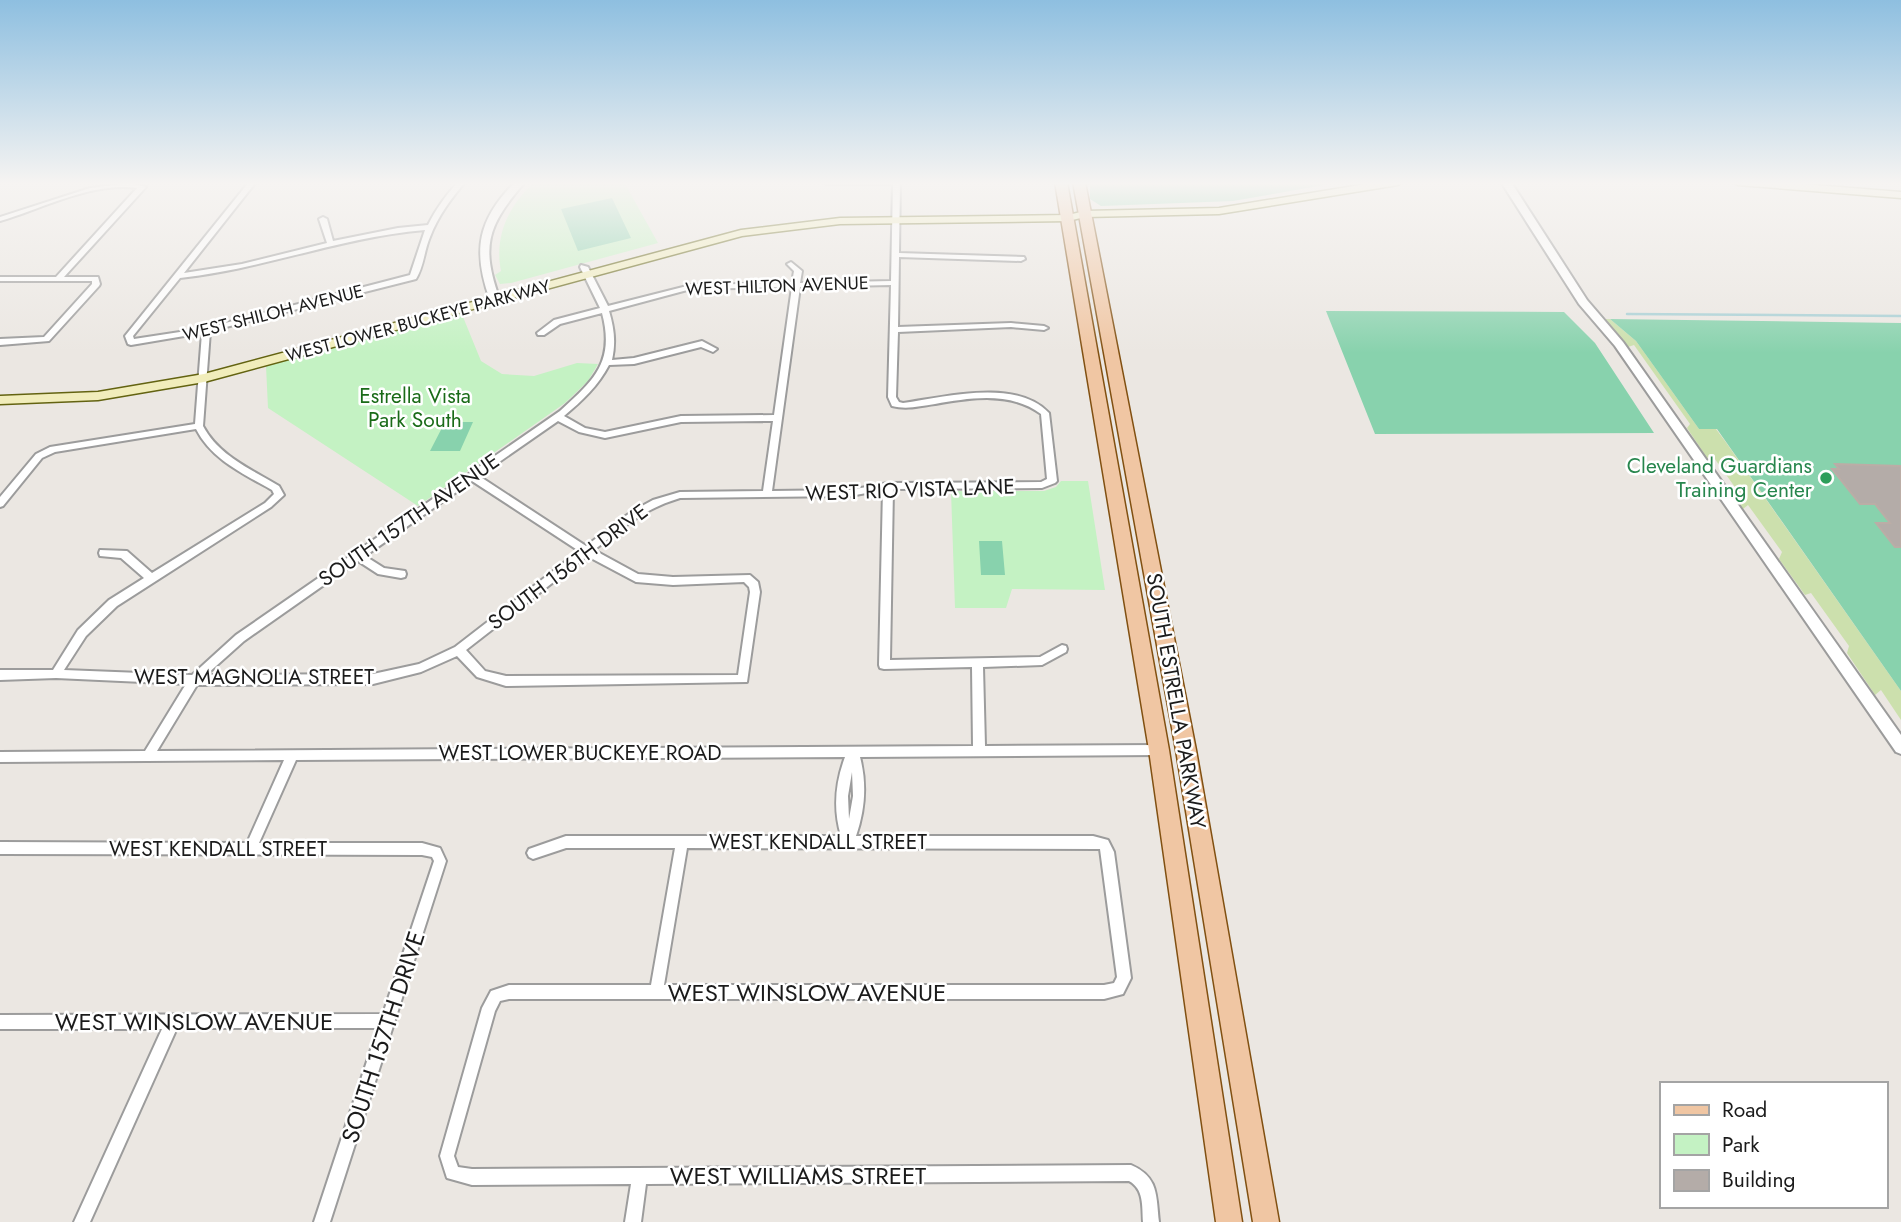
<svg xmlns="http://www.w3.org/2000/svg" width="1901" height="1222" font-family="Jost,sans-serif">
  <style>
    .grass { fill: #cce0ad }
    .park { fill: #c4f2c3 }
    .pitch { fill: #88d2ad }
    .lines { fill: none; stroke-linecap: round; stroke-linejoin: round }
    .stream { stroke: #a7cfd4; stroke-width: 2.5 }
    .building { fill: #b4aca8; stroke: #bbada6; stroke-width: 2 }
    .minor-casing { stroke: #9c9c9c; stroke-width: 4 }
    .tertiary-casing { stroke: #9c9c9c; stroke-width: 4 }
    .secondary-casing { stroke: #636311; stroke-width: 3 }
    .primary-casing { stroke: #815011; stroke-width: 3 }
    .minor { fill: #fff; fill-rule: evenodd }
    .tertiary { fill: #fff; fill-rule: evenodd }
    .secondary { fill: #f1edbb; fill-rule: evenodd }
    .primary { fill: #f0c6a3; fill-rule: evenodd }
    .leisure-dot { fill: #2e9e5b; stroke: #fff; stroke-width: 2.5 }
    .labels { text-anchor: middle; dominant-baseline: central; stroke-width: 5; stroke-linejoin: round; paint-order: stroke }
    .far-street-label { font-size: 18px; fill: #1b1b1b; stroke: #fff }
    .park-label { font-size: 21px; fill: #1a6b18; stroke: #fff }
    .leisure-label { font-size: 21px; fill: #27864d; stroke: #fff; text-anchor: end }
    .street-label { font-size: 21px; fill: #1b1b1b; stroke: #fff }
    .near-street-label { font-size: 24px; fill: #1b1b1b; stroke: #fff }
  </style>
  <rect width="100%" height="100%" fill="#ebe7e2"/>
  <path class="grass" d="M1605 319H1610L1636 341 1699 429H1716L1725 441 1901 691V720L1881 690 1875 695 1847 653 1849 646 1811 593 1805 595 1779 559 1782 552 1748 505 1743 509 1738 503 1742 497 1712 455 1707 458 1687 428 1690 424 1634 345 1628 347Z"/>
  <path class="park" d="M534 182H624L658 243 511 283 500 284 495 275 501 271C494 235 509 206 534 182Z
    M461 312 481 361 502 374 534 376 577 363 598 364 588 381 565 403 418 506 268 408 266 366Z
    M1061 481H1088L1105 590 1012 589 1006 608H955L951 491H1044L1056 487Z"/>
  <path class="pitch" d="M1090 182H1341L1233 201 1101 206 1090 199Z
    M612 198 631 238 578 251 561 209Z
    M1326 311 1564 312 1595 343 1654 433 1375 434Z
    M1610 319 1901 323V691L1717 429H1699L1636 341Z
    M445 422H473L460 451H430Z
    M979 541H1002L1005 575H981Z"/>
  <g class="lines">
    <path class="stream" d="M1627 314 1901 316"/>
  </g>
  <path class="building" d="M1835 464 1901 466V547H1895L1876 523H1890L1875 504H1860L1832 469H1839Z"/>
  <g class="lines">
    <defs>
      <path id="minor" d="M249 182H256L184 273 242 264 327 243 319 219 323 217 327 219 333 241 398 228 428 225C436 209 446 195 458 182H465C451 199 438 216 430 237 424 251 424 266 416 279L210 331 203 426C219 456 251 469 279 486L284 495 271 507 117 606 86 636 64 670 192 675 236 635 560 411C594 380 615 362 602 313L560 324 544 335H538L537 333 554 320 600 308 580 267 581 265 588 267 608 306 691 285 792 283 794 271 787 264 791 262 802 271 800 283 891 281 893 184H826L823 182H900L899 253 1024 257 1025 259 1021 261 899 257 898 327 1011 323 1044 326 1048 328 1044 330 1011 327 898 332 896 397 899 402 903 403C945 397 1016 378 1049 413L1057 481 1055 483 1042 488 893 489 890 660 1040 657 1062 645 1066 646 1067 649 1066 652 1042 665 983 667 985 746 1159 745 1163 746 1165 750 1163 754 1159 755 860 757C867 784 865 810 856 836H1093L1108 840 1114 852 1131 978 1123 994 1104 999H509L500 1001 495 1011 454 1156 458 1167 472 1169 1131 1165C1159 1177 1156 1196 1159 1222H1143C1142 1206 1144 1189 1129 1181L646 1184 641 1222H625L631 1184 472 1185 447 1178 440 1156 482 1008 491 991 509 985H651L675 848H566L533 859 529 857 527 853 529 849 566 836H841C833 809 835 784 845 757L296 760 259 843H422L440 848 446 861 330 1222H314L378 1028H177L90 1222H74L162 1029H0V1015L383 1014 434 861 432 857 422 855 0 854V842L247 843 284 760 0 762V752L145 751 186 684 56 678 0 680V670H53L78 630 109 600 144 578 121 558 100 556 99 553 100 550 127 551 152 573 265 503 274 494 272 490C244 474 212 460 196 429L55 452 42 458 3 506 0 507V497L36 454 50 447 195 424 202 333 131 345 128 344 125 336ZM425 230 410 275 206 328 134 339 133 336 180 278C264 269 341 237 425 230ZM891 285 888 397 892 406C907 410 920 406 935 404 970 398 1010 391 1041 414L1047 479 1041 482 888 483 850 490 772 491 800 287ZM792 287 774 415 681 416 605 432 585 428 564 416C582 401 598 386 609 365L634 364 701 347 713 352 717 349 702 341 634 358 612 360C616 342 614 328 609 311L691 289ZM558 421 579 432 605 438 681 422 773 421 763 491 680 492 653 500 631 512 586 546 479 476ZM472 481 579 551 455 647 419 664 373 674 206 675 244 641 358 561 378 574 401 578 405 577 406 574 405 571 384 568 365 556ZM883 490 879 665 880 668 884 669 972 667 973 746 157 751 197 685 373 684 421 672 457 656 477 677 506 686 747 682 760 592 758 582 750 575 673 577 638 574 594 550C624 527 643 509 680 498L850 496ZM587 556 636 582 673 585 744 582 749 587 750 592 738 675 506 676 485 671 466 650ZM852 772 853 796 849 819 848 796ZM687 848 1100 849 1117 977 1114 983 1104 985H664Z
        M129 183 146 187 64 277H98L100 284 99 286 49 341 0 345V339L44 337 92 284V281H0V277H56L137 188C94 181 41 209 0 221V217L90 188Z"/>
      <path id="tertiary" d="M515 182H525C488 225 480 245 500 300L495 303 490 300C472 250 478 220 515 182Z
        M1501 182H1511L1587 300 1623 342 1901 735V754L1896 752 1615 346 1579 304Z"/>
      <path id="secondary" d="M1378 182H1403L1398 185 1219 214 1085 217 1068 221 840 224 742 236 204 382 98 400 0 404V396L98 392 204 374 741 230 840 218 1068 215 1085 211 1219 208Z
        M1733 182H1778L1901 192V198L1738 185Z"/>
      <path id="primary" d="M1055 182H1067L1169 750 1242 1222H1216L1149 750Z
        M1073 182H1085L1196 750 1279 1222H1253L1176 750Z"/>
    </defs>
    <use href="#minor" class="minor-casing"/>
    <use href="#tertiary" class="tertiary-casing"/>
    <use href="#secondary" class="secondary-casing"/>
    <use href="#primary" class="primary-casing"/>
    <use href="#minor" class="minor"/>
    <use href="#tertiary" class="tertiary"/>
    <use href="#secondary" class="secondary"/>
    <use href="#primary" class="primary"/>
  </g>
  <linearGradient id="sky" x2="0" y2="1"><stop stop-color="#8ebfe0"/><stop offset="0.52" stop-color="#f6f4f2"/><stop offset="1" stop-color="#f6f4f2" stop-opacity="0"/></linearGradient>
  <rect width="1901" height="353" fill="url(#sky)"/>
  <circle class="leisure-dot" cx="1826" cy="478" r="7"/>
  <g class="labels">
    <g class="far-street-label">
      <text transform="translate(777 286) rotate(-2)">WEST HILTON AVENUE</text>
      <text transform="translate(273 313) rotate(-14)">WEST SHILOH AVENUE</text>
      <text transform="translate(418 321) rotate(-15)">WEST LOWER BUCKEYE PARKWAY</text>
    </g>
    <g class="park-label">
      <text x="415" y="396">Estrella Vista<tspan x="415" dy="24">Park South</tspan></text>
    </g>
    <g class="leisure-label">
      <text x="1812" y="466">Cleveland Guardians<tspan x="1812" dy="24">Training Center</tspan></text>
    </g>
    <g class="street-label">
      <text transform="translate(910 490) rotate(-2)">WEST RIO VISTA LANE</text>
      <text transform="translate(409 520) rotate(-35)">SOUTH 157TH AVENUE</text>
      <text transform="translate(568 567) rotate(-37)">SOUTH 156TH DRIVE</text>
      <text x="254" y="677">WEST MAGNOLIA STREET</text>
      <text transform="translate(1176 701) rotate(80)">SOUTH ESTRELLA PARKWAY</text>
      <text x="580" y="753">WEST LOWER BUCKEYE ROAD</text>
      <text x="818" y="842">WEST KENDALL STREET</text>
      <text x="218" y="849">WEST KENDALL STREET</text>
    </g>
    <g class="near-street-label">
      <text x="807" y="992">WEST WINSLOW AVENUE</text>
      <text x="194" y="1021">WEST WINSLOW AVENUE</text>
      <text transform="translate(383 1037) rotate(-72)">SOUTH 157TH DRIVE</text>
      <text x="798" y="1175">WEST WILLIAMS STREET</text>
    </g>
  </g>
  <rect x="1660" y="1082" width="228" height="126" fill="#ffffff" stroke="#a4a4a4" stroke-width="2"/>
  <rect x="1674" y="1105" width="35" height="10" fill="#f0c6a3" stroke="#a4a4a4" stroke-width="2"/>
  <text x="1722" y="1117" font-size="21" fill="#1b1b1b">Road</text>
  <rect x="1674" y="1134" width="35" height="21" fill="#c4f2c3" stroke="#a4a4a4" stroke-width="2"/>
  <text x="1722" y="1152" font-size="21" fill="#1b1b1b">Park</text>
  <rect x="1674" y="1170" width="35" height="21" fill="#b4aca8" stroke="#a4a4a4" stroke-width="2"/>
  <text x="1722" y="1187" font-size="21" fill="#1b1b1b">Building</text>
</svg>
